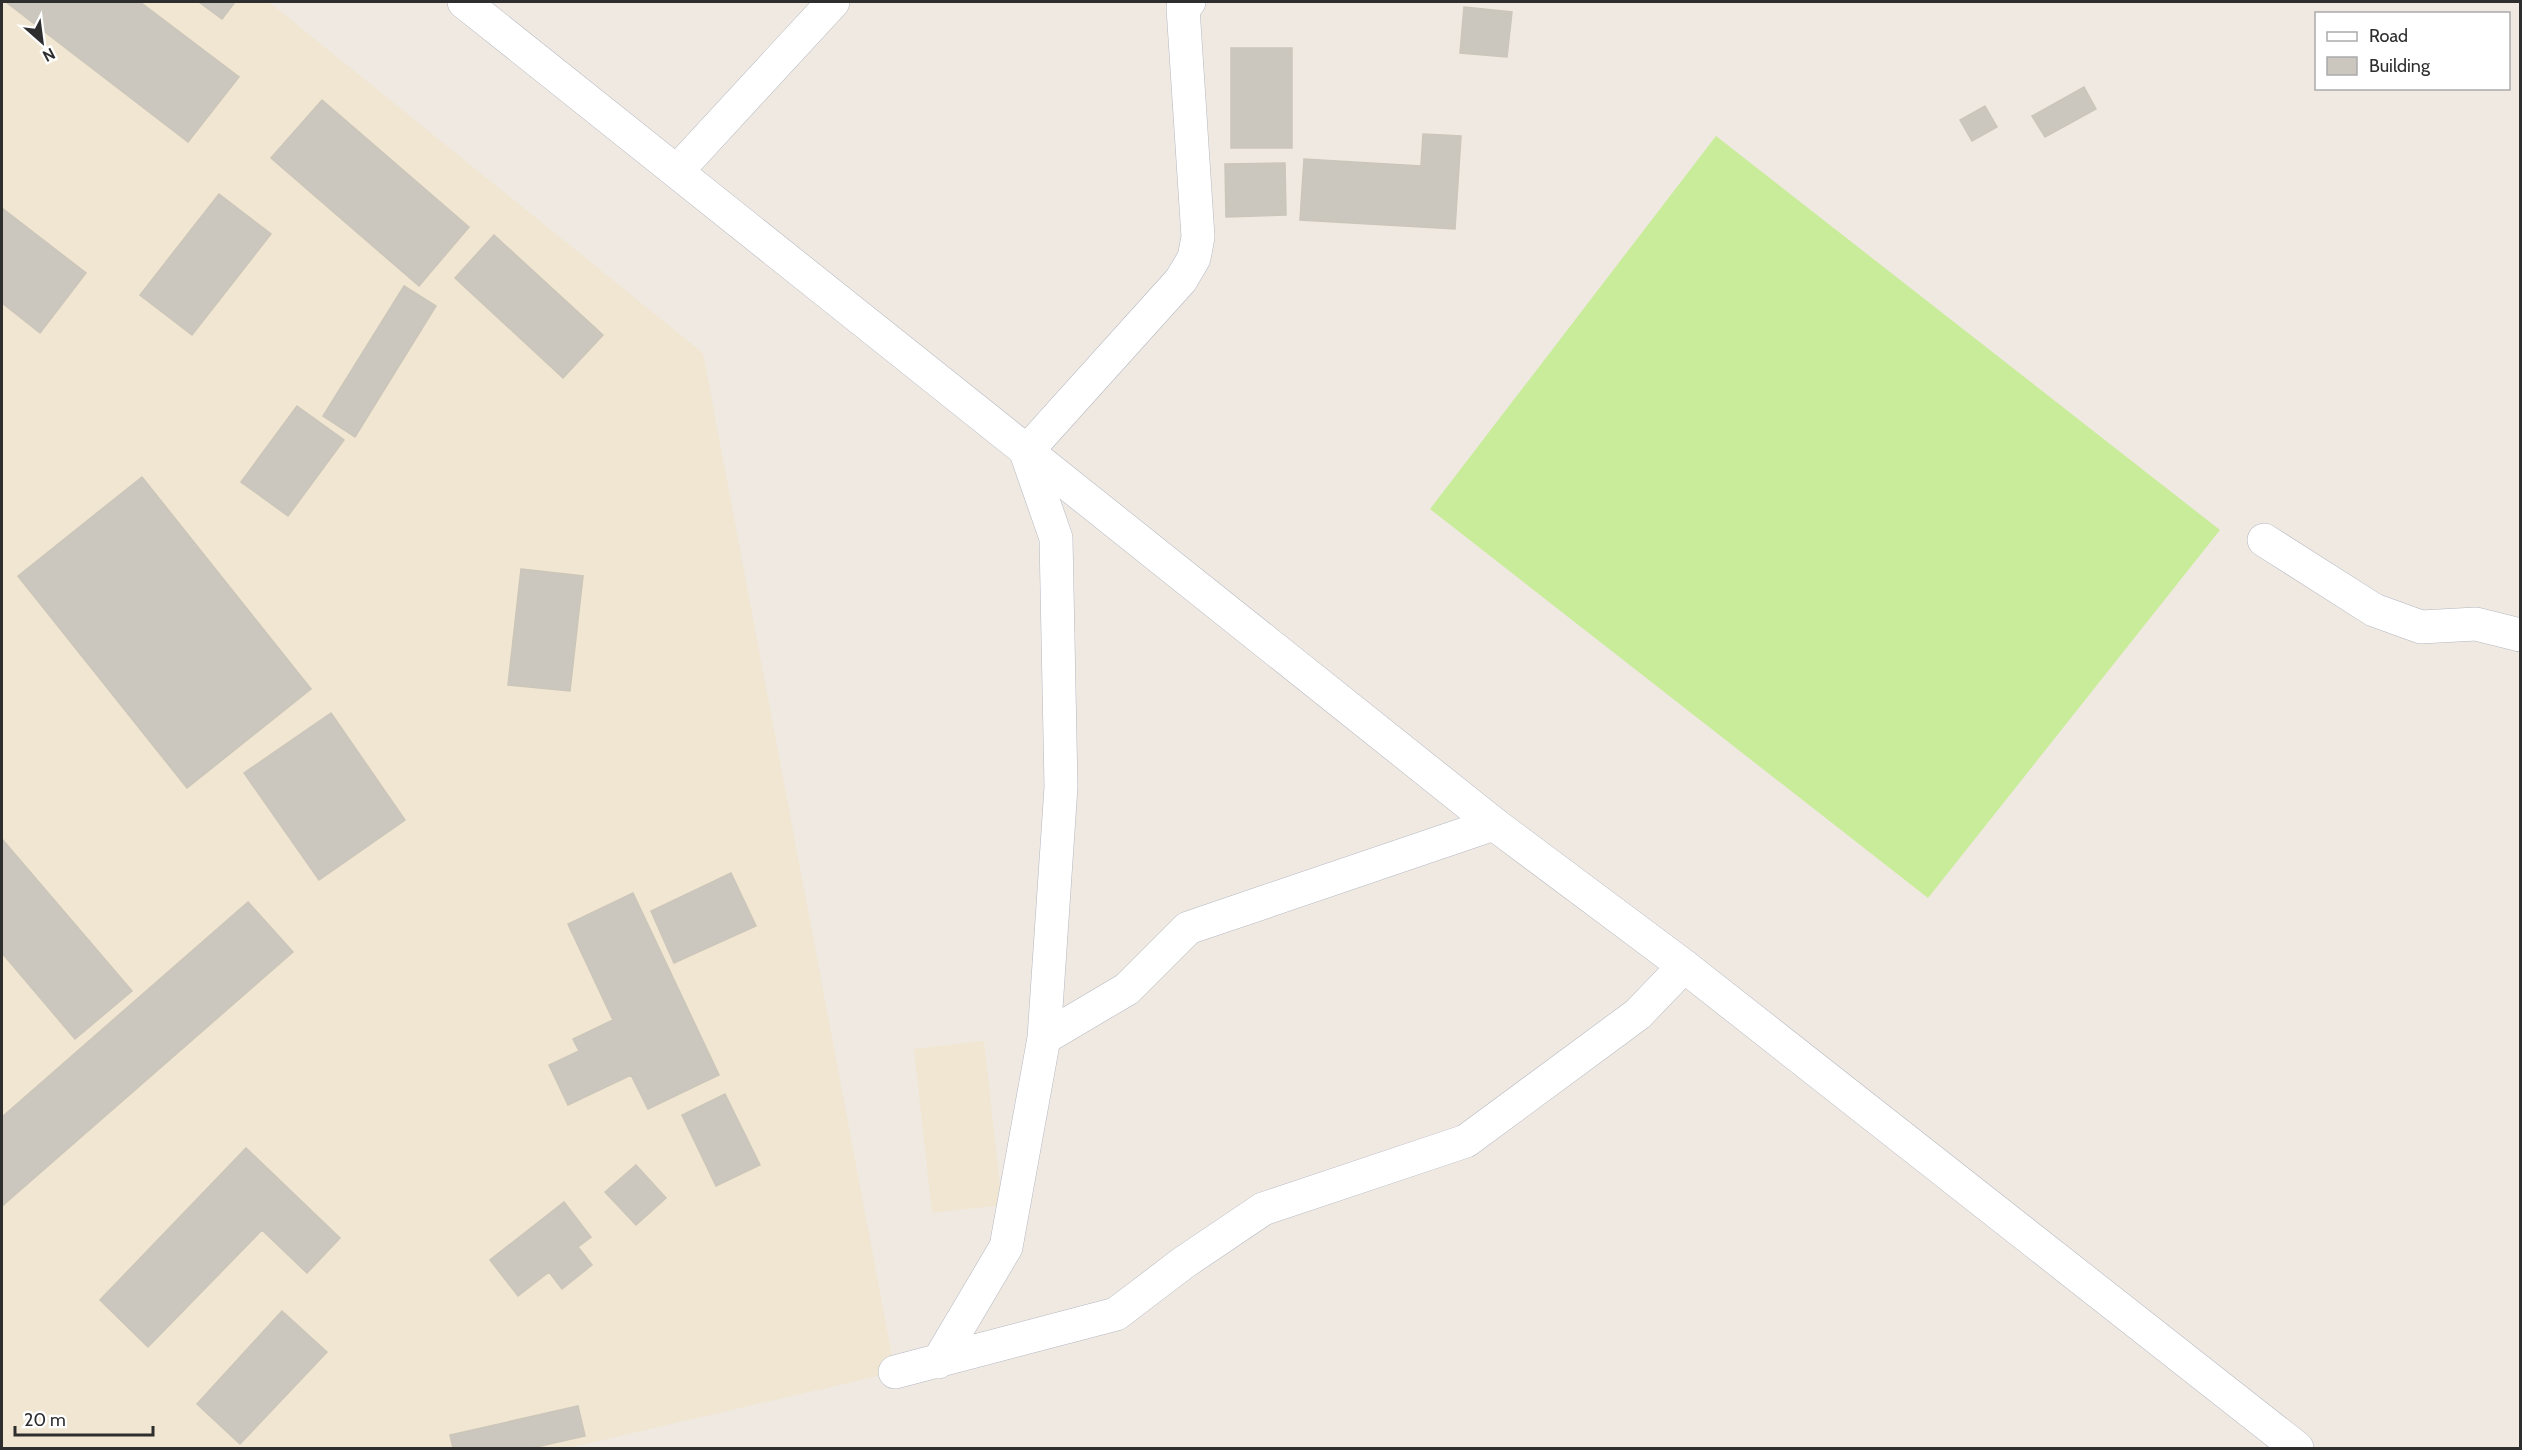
<svg xmlns="http://www.w3.org/2000/svg" width="2522" height="1450" font-family="Cabin,sans-serif">
  <style>
    .education { fill: #f0e6d1 }
    .pitch { fill: #c9ec9a }
    .building { fill: #cbc7bf; stroke: #cbc5ba; stroke-width: 1.5 }
    .lines { fill: none; stroke-linecap: round; stroke-linejoin: round }
    .minor-casing { stroke: #b4b7c1; stroke-width: 34 }
    .tertiary-casing { stroke: #b4b7c1; stroke-width: 34 }
    .minor { stroke: #fff; stroke-width: 33 }
    .tertiary { stroke: #fff; stroke-width: 33 }
  </style>
  <rect width="100%" height="100%" fill="#efe9e1"/>
  <path class="education" d="M2 2H269L703 353 895 1372 568 1448H2Z
    M984 1041 1002 1205 932 1213 914 1049Z"/>
  <path class="pitch" d="M1716 136 2220 530 1928 898 1430 509Z"/>
  <path class="building" d="M6 2H140L239 77 188 142Z
    M199 2H235L222 19Z
    M1464 7 1512 12 1507 57 1460 53Z
    M1231 48H1292V148H1231Z
    M2084 87 2096 109 2045 137 2032 116Z
    M322 100 469 227 419 286 271 158Z
    M1985 106 1997 127 1972 141 1960 120Z
    M1423 134 1461 136 1455 229 1300 220 1304 159 1421 166Z
    M1285 163 1286 215 1226 217 1225 164Z
    M219 194 271 234 192 335 140 295Z
    M2 208 86 273 40 333 2 303Z
    M494 235 603 335 563 378 455 278Z
    M404 286 436 306 355 437 323 416Z
    M297 406 344 440 288 516 241 482Z
    M142 477 311 689 187 788 18 576Z
    M521 569 583 576 570 691 508 685Z
    M331 713 405 820 319 880 244 773Z
    M2 839 132 991 75 1039 2 953Z
    M731 873 756 926 674 963 651 911Z
    M633 893 719 1075 648 1109 631 1075 568 1105 549 1065 579 1051 573 1039 613 1020 568 924Z
    M248 902 293 952 2 1206V1117Z
    M725 1094 760 1165 716 1186 682 1115Z
    M246 1148 340 1238 307 1273 262 1230 148 1347 100 1300Z
    M636 1165 666 1198 636 1225 605 1192Z
    M564 1202 591 1237 578 1247 592 1265 562 1289 549 1272 518 1296 490 1260Z
    M282 1311 327 1352 240 1444 197 1404Z
    M578 1406 585 1436 532 1448H453L450 1435Z"/>
  <g class="lines">
    <defs>
      <path id="minor" d="M678 170 833 2
        M2264 540 2374 610 2421 627 2476 624 2520 635
        M1044 1038 1127 989 1188 928 1494 824
        M938 1362 1006 1247 1044 1038 1061 787 1056 538 1026 452 1181 280 1194 258 1198 237 1183 8 1189 2
        M895 1372 1116 1314 1183 1263 1263 1209 1466 1141 1638 1014 1684 966"/>
      <path id="tertiary" d="M464 2 1494 824 1684 966 2297 1448"/>
    </defs>
    <use href="#minor" class="minor-casing"/>
    <use href="#tertiary" class="tertiary-casing"/>
    <use href="#minor" class="minor"/>
    <use href="#tertiary" class="tertiary"/>
  </g>
  <rect width="2522" height="1450" fill="none" stroke="#2e2e2e" stroke-width="6"/>
  <rect x="2315" y="12" width="195" height="78" fill="#ffffff" stroke="#ababab" stroke-width="1.5"/>
  <rect x="2327" y="32" width="30" height="9" fill="#ffffff" stroke="#ababab" stroke-width="1.5"/>
  <text x="2369" y="42" font-size="18" fill="#2e2e2e">Road</text>
  <rect x="2327" y="57" width="30" height="18" fill="#cbc7bf" stroke="#ababab" stroke-width="1.5"/>
  <text x="2369" y="72" font-size="18" fill="#2e2e2e">Building</text>
  <g transform="translate(42 42) rotate(152)" stroke="#ffffff" stroke-width="4.5" paint-order="stroke">
  <path d="M0-4.5L10 22L0 15L-10 22Z" fill="#2e2e2e"/>
  <text y="-9" font-size="16" font-weight="bold" text-anchor="middle" fill="#2e2e2e">N</text>
  </g>
  <path d="M15 1426v9h138v-9" fill="none" stroke="#2e2e2e" stroke-width="3"/>
  <text x="24" y="1426" font-size="18" fill="#2e2e2e" stroke="#ffffff" stroke-width="4.5" paint-order="stroke">20 m</text>
</svg>
